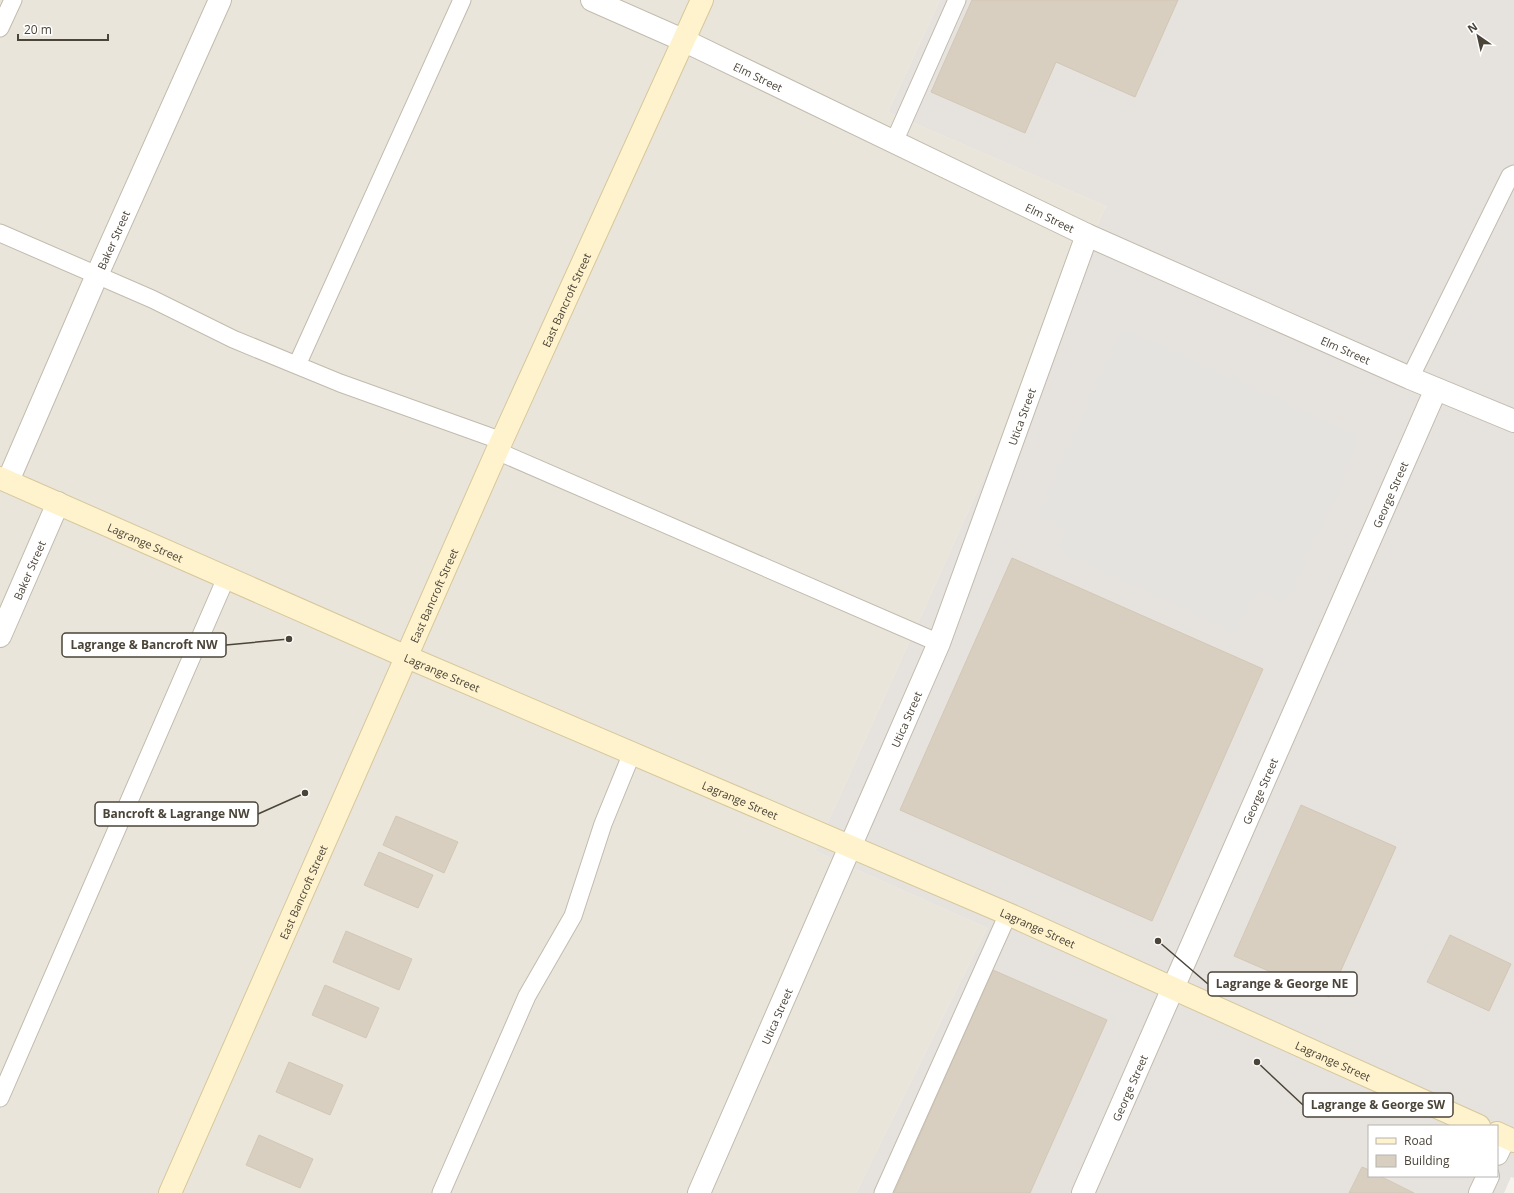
<svg xmlns="http://www.w3.org/2000/svg" width="1514" height="1193" font-family="'Open Sans',sans-serif">
  <style>
    .residential { fill: #eae5da }
    .industrial { fill: #e6e2dd; fill-rule: evenodd }
    .parking { fill: #e5e3e0 }
    .building { fill: #d8cfc1; stroke: #d3c7b4 }
    .lines { fill: none; stroke-linecap: round; stroke-linejoin: round }
    .lane-casing { stroke: #c2bbae; stroke-width: 19 }
    .street-casing { stroke: #c2bbae; stroke-width: 24 }
    .secondary-casing { stroke: #d6c79b; stroke-width: 24 }
    .lane { stroke: #fff; stroke-width: 17 }
    .street { stroke: #fff; stroke-width: 22 }
    .secondary { stroke: #fff3cd; stroke-width: 22 }
    .labels { text-anchor: middle; dominant-baseline: central; stroke-width: 4; stroke-linejoin: round; paint-order: stroke }
    .street-label { font-size: 11px; fill: #4b4439; stroke: #fff }
    .leader { fill: none; stroke: #4b4439; stroke-width: 1.5 }
    .callout-dot { fill: #4b4439; stroke: #fff; stroke-width: 1.5 }
    .callout { fill: #fff; stroke: #4b4439; stroke-width: 1.5 }
    .callout-label { font-size: 12px; text-anchor: middle; font-weight: bold; fill: #4b4439 }
  </style>
  <rect width="100%" height="100%" fill="#f6f3ec"/>
  <path class="residential" d="M0 0H940L888 112 1106 206 815 851 987 928 856 1193H0Z"/>
  <path class="industrial" d="M940 0H1514V1178L1511 1177 1504 1193H856L987 928 815 851 1106 206 888 112ZM1369 1126H1497V1176H1369Z"/>
  <path class="parking" d="M1122 328 1361 437 1287 601 1256 587 1236 632 1055 550 1065 529 1036 516Z"/>
  <path class="building" d="M972 0H1178L1135 97 1056 62 1025 133 931 92Z
    M1012 558 1263 669 1152 921 900 810Z
    M1301 805 1396 847 1329 997 1234 956Z
    M396 816 458 842 444 873 383 845Z
    M379 852 433 875 418 908 364 885Z
    M346 931 412 959 399 990 333 962Z
    M1450 935 1511 964 1489 1011 1427 982Z
    M993 970 1107 1020 1030 1193H894Z
    M325 985 379 1008 366 1038 312 1015Z
    M289 1062 343 1085 330 1115 276 1092Z
    M259 1135 313 1159 300 1188 246 1165Z
    M1362 1167 1369 1170V1176H1380L1414 1193H1349Z"/>
  <g class="lines">
    <defs>
      <path id="lane" d="M0 28 13 0
        M894 142 957 0
        M0 233 152 299 233 339 340 383 502 441
        M297 365 462 0
        M1410 378 1510 176 1514 174
        M497 451 939 643
        M0 1098 226 578
        M441 1193 527 996 573 916 603 824 632 753
        M883 1193 1008 914"/>
      <g id="street">
        <path id="s1" d="M592 0 685 41 1087 235 1410 378 1514 421"/>
        <path id="s2" d="M8 481 97 275 220 0"/>
        <path id="s3" d="M0 636 58 503"/>
        <path d="M1497 1154 1505 1137"/>
        <path id="s4" d="M699 1193 939 643 1087 235"/>
        <path id="s5" d="M1083 1193 1436 389"/>
        <path d="M1480 1193 1488 1176"/>
      </g>
      <g id="secondary">
        <path id="s6" d="M0 478 407 657 1008 914 1479 1126"/>
        <path d="M1497 1133 1514 1141"/>
        <path id="s7" d="M170 1193 497 451 702 0"/>
      </g>
    </defs>
    <use href="#lane" class="lane-casing"/>
    <use href="#street" class="street-casing"/>
    <use href="#secondary" class="secondary-casing"/>
    <use href="#lane" class="lane"/>
    <use href="#street" class="street"/>
    <use href="#secondary" class="secondary"/>
  </g>
  <g class="labels">
    <g class="street-label">
      <text stroke="none"><textPath href="#s1" startOffset="183">Elm Street</textPath></text>
      <text stroke="none"><textPath href="#s1" startOffset="507">Elm Street</textPath></text>
      <text stroke="none"><textPath href="#s2" startOffset="263">Baker Street</textPath></text>
      <text stroke="none"><textPath href="#s7" startOffset="977">East Bancroft Street</textPath></text>
      <text stroke="none"><textPath href="#s1" startOffset="831">Elm Street</textPath></text>
      <text stroke="none"><textPath href="#s4" startOffset="841">Utica Street</textPath></text>
      <text stroke="none"><textPath href="#s5" startOffset="763">George Street</textPath></text>
      <text stroke="none"><textPath href="#s6" startOffset="159">Lagrange Street</textPath></text>
      <text stroke="none"><textPath href="#s3" startOffset="72">Baker Street</textPath></text>
      <text stroke="none"><textPath href="#s7" startOffset="653">East Bancroft Street</textPath></text>
      <text stroke="none"><textPath href="#s6" startOffset="483">Lagrange Street</textPath></text>
      <text stroke="none"><textPath href="#s4" startOffset="517">Utica Street</textPath></text>
      <text stroke="none"><textPath href="#s5" startOffset="439">George Street</textPath></text>
      <text stroke="none"><textPath href="#s6" startOffset="807">Lagrange Street</textPath></text>
      <text stroke="none"><textPath href="#s7" startOffset="329">East Bancroft Street</textPath></text>
      <text stroke="none"><textPath href="#s6" startOffset="1131">Lagrange Street</textPath></text>
      <text stroke="none"><textPath href="#s4" startOffset="193">Utica Street</textPath></text>
      <text stroke="none"><textPath href="#s6" startOffset="1455">Lagrange Street</textPath></text>
      <text stroke="none"><textPath href="#s5" startOffset="115">George Street</textPath></text>
    </g>
  </g>
  <path class="leader" d="M289 639L226 645M305 793L258 814M1158 941L1208 984M1257 1062L1303 1105"/>
  <g class="callout-dot">
    <circle cx="289" cy="639" r="4"/>
    <circle cx="305" cy="793" r="4"/>
    <circle cx="1158" cy="941" r="4"/>
    <circle cx="1257" cy="1062" r="4"/>
  </g>
  <g class="callout">
    <rect x="62" y="633" width="164" height="24" rx="4"/>
    <rect x="95" y="802" width="163" height="24" rx="4"/>
    <rect x="1208" y="972" width="149" height="24" rx="4"/>
    <rect x="1303" y="1093" width="150" height="24" rx="4"/>
  </g>
  <g class="callout-label">
    <text x="144" y="649">Lagrange &amp; Bancroft NW</text>
    <text x="176" y="818">Bancroft &amp; Lagrange NW</text>
    <text x="1282" y="988">Lagrange &amp; George NE</text>
    <text x="1378" y="1109">Lagrange &amp; George SW</text>
  </g>
  <rect x="1368" y="1125" width="130" height="52" fill="#ffffff" stroke="#b7b4b0"/>
  <rect x="1376" y="1138" width="20" height="6" fill="#fff3cd" stroke="#b7b4b0"/>
  <text x="1404" y="1145" font-size="12" fill="#4b4439">Road</text>
  <rect x="1376" y="1155" width="20" height="12" fill="#d8cfc1" stroke="#b7b4b0"/>
  <text x="1404" y="1165" font-size="12" fill="#4b4439">Building</text>
  <g transform="translate(1478 36) rotate(326)" stroke="#ffffff" stroke-width="3" paint-order="stroke">
  <path d="M0-3L7 15L0 10L-7 15Z" fill="#4b4439"/>
  <text y="-6" font-size="11" font-weight="bold" text-anchor="middle" fill="#4b4439">N</text>
  </g>
  <path d="M18 34v6h90v-6" fill="none" stroke="#4b4439" stroke-width="2"/>
  <text x="24" y="34" font-size="12" fill="#4b4439" stroke="#ffffff" stroke-width="3" paint-order="stroke">20 m</text>
</svg>
